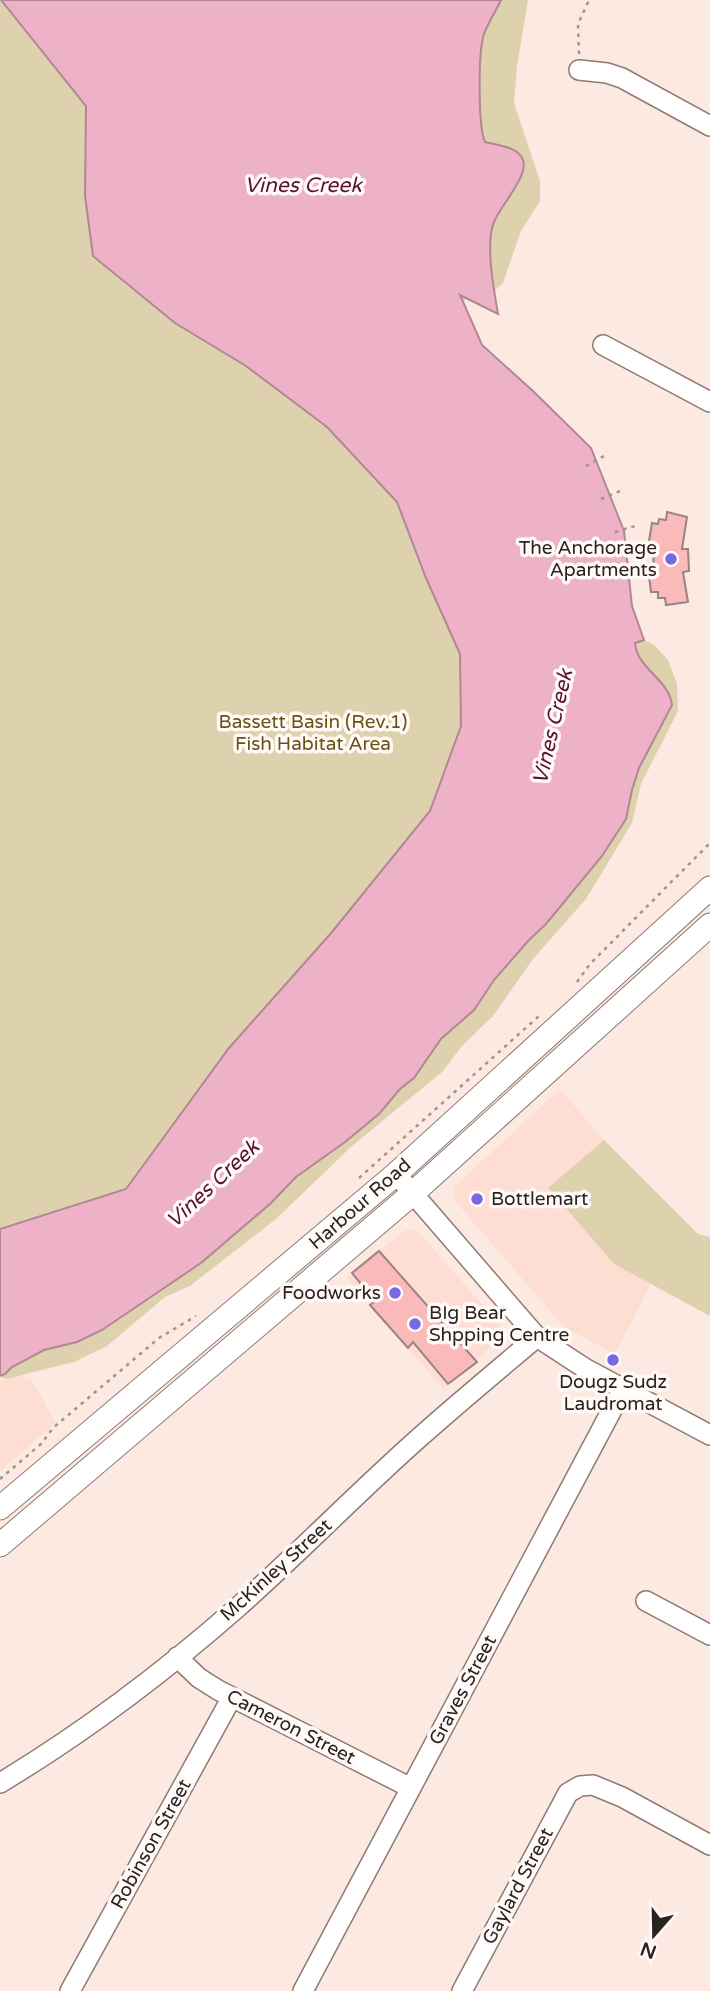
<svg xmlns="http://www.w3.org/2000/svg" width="710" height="1991" font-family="'Varela Round',sans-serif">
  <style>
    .built { fill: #feded2 }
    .green { fill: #ded1ad }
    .water { fill: #edb2c7; stroke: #b28794; stroke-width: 2 }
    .building { fill: #f9bab9; stroke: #9a8383; stroke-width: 2 }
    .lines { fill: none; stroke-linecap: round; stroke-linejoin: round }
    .minor-casing { stroke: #8f7a72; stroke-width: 22 }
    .major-casing { stroke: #8f7a72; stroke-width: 25 }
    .path { stroke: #a1938d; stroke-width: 2.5; stroke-dasharray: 3.5 5; stroke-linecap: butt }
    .minor { stroke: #fff; stroke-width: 19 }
    .major { stroke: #fff; stroke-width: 23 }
    .poi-dot { fill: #7768e3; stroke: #fffaf8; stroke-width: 2.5 }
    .labels { text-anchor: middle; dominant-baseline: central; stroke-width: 7; stroke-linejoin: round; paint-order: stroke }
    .poi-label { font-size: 19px; fill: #2a221e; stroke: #fffaf8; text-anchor: end }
    .park-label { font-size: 19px; fill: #695416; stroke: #fffaf8 }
    .street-label { font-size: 19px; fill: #2a221e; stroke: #fffaf8 }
    .water-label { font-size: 21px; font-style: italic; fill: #581434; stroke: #fffaf8 }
  </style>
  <rect width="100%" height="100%" fill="#fceae2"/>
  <path class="built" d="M560 1089 604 1140 548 1189 614 1264 651 1284 615 1354 564 1327 454 1200V1187Z
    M405 1230 418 1231 501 1326 500 1339 443 1389 346 1277Z
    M19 1370 24 1378 32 1380 56 1423 0 1471V1381L12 1378Z"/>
  <path class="green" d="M0 0H528L517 66 514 103 540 181V201L521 231 503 283 479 305 466 298 436 356 604 619 654 645 668 660 677 684 678 711 641 784 632 823 586 899 533 959 493 1016 462 1046 442 1072 352 1146 276 1219 190 1286 165 1297 107 1346 74 1362 6 1379 0 1377Z
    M604 1140 698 1234 710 1237V1316L614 1264 548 1188Z"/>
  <path class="water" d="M1 0H501C496 11 488 23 484 34 478 52 478 127 485 142 497 145 519 147 523 160 529 176 500 206 494 222 485 243 494 291 498 314L460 295 482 345 533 391 591 448 624 531 632 606 644 640 635 643C637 669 669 679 672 705L639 768 632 790 626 819 602 856 546 924 528 941 494 980 474 1010 441 1039 414 1078 400 1089 379 1114 345 1142 296 1177 271 1203 201 1263 102 1330 77 1342 44 1350 12 1367 5 1374 0 1376V1229L126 1189 229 1048 332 932 430 811 461 726 460 654 426 578 397 502 327 427 246 366 175 323 93 256 85 196 86 106Z"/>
  <path class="building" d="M667 512 687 517 682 549H688L689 571 683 572 688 602 666 605 665 598H658V592H651L649 576 653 575 654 542 649 541 652 523 658 524 659 519 666 520Z
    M379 1251 477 1362 448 1384 413 1342 408 1348 370 1305 375 1301 352 1273Z"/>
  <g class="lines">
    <defs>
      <path id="minor" d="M579 70 607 73 622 78 710 126
        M603 345 710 402
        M396 1174 537 1337 586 1369 710 1435
        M646 1601 710 1635
        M177 1657 199 1678 218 1690 411 1788
        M0 1783C85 1732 164 1672 238 1607 300 1552 358 1492 420 1437 458 1403 498 1370 537 1337
        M70 1991 232 1697
        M303 1991 623 1389
        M462 1991 568 1793 580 1786 593 1785 622 1797 710 1845"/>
      <path id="major" d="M0 1508 396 1174 710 888
        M0 1545 412 1194 710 925"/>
    </defs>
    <use href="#minor" class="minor-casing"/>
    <use href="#major" class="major-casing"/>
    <path class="path" d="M579 54 578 24 589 0
      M586 466 604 456
      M601 499 620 491
      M615 532 635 526
      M577 982 590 964 710 843
      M359 1178 539 1016
      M0 1479 41 1444 53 1428 159 1338 196 1316"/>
    <use href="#minor" class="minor"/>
    <use href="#major" class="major"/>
  </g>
  <g class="poi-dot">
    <circle cx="671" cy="559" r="7"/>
    <circle cx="477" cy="1199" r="7"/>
    <circle cx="395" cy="1293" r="7"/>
    <circle cx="415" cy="1324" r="7"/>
    <circle cx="613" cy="1360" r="7"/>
  </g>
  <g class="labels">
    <g class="poi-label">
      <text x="657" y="548">The Anchorage<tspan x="657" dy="22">Apartments</tspan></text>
      <text x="491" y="1199" text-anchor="start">Bottlemart</text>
      <text x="381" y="1293">Foodworks</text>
      <text x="429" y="1313" text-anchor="start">BIg Bear<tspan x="429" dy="22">Shpping Centre</tspan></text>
      <text x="613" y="1382" text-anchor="middle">Dougz Sudz<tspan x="613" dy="22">Laudromat</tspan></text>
    </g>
    <g class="park-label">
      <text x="313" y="722">Bassett Basin (Rev.1)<tspan x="313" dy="22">Fish Habitat Area</tspan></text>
    </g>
    <g class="street-label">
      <text transform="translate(360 1204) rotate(-41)">Harbour Road</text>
      <text transform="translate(276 1570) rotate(-42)">McKinley Street</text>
      <text transform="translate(463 1690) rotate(-62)">Graves Street</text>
      <text transform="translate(291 1727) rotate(27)">Cameron Street</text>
      <text transform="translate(151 1844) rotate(-61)">Robinson Street</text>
      <text transform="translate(518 1886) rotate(-62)">Gaylard Street</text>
    </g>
    <g class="water-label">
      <text x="303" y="185">Vines Creek</text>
      <text transform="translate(553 727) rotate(-77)">Vines Creek</text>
      <text transform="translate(213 1184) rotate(-43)">Vines Creek</text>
    </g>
  </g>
  <g transform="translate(654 1935) rotate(200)" stroke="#fffaf8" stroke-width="5" paint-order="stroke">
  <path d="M0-5L12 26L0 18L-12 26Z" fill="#2a221e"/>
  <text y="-10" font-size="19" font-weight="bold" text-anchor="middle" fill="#2a221e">N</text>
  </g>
</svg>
